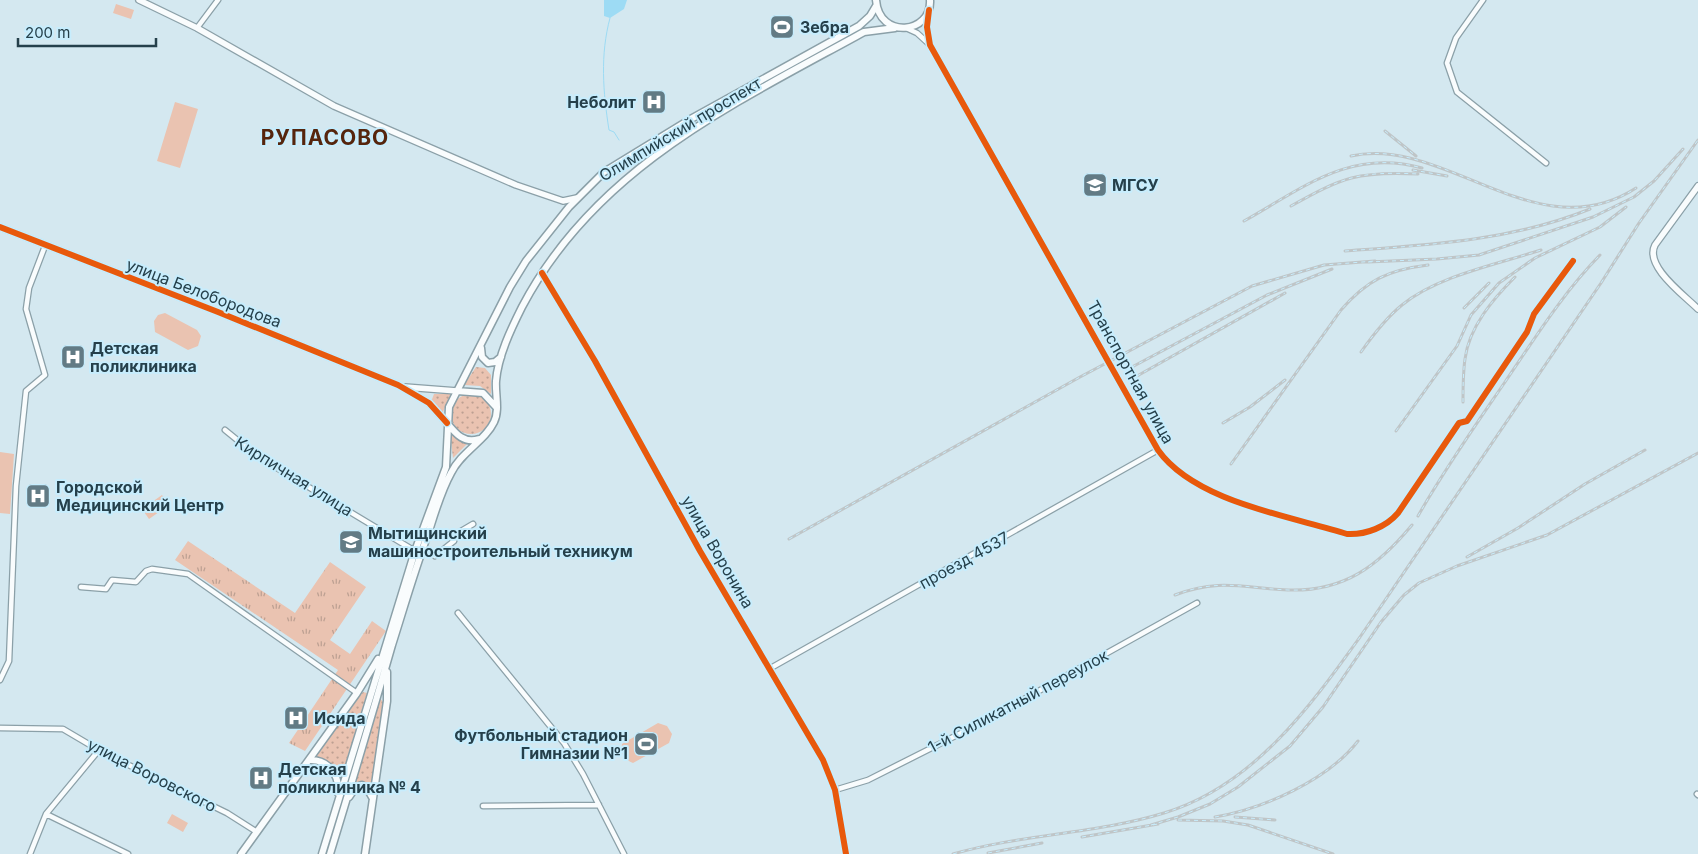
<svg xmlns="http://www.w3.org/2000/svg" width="1698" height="854" font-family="Inter,sans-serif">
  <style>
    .grass { fill: url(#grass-dots) }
    .park { fill: url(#park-tufts) }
    .pitch { fill: #eac3b1 }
    .water { fill: #9ddbf4 }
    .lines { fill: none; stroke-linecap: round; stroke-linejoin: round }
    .stream { stroke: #9ddbf4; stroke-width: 1 }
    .minor-casing { stroke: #8ba0a8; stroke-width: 7 }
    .tertiary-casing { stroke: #8ba0a8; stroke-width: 8 }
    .secondary-casing { stroke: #8ba0a8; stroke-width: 9 }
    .minor { stroke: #f9fcfd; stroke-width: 4.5 }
    .tertiary { stroke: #f9fcfd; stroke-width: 5.5 }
    .secondary { stroke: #f9fcfd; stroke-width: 6 }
    .rail-casing { stroke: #bfc5c7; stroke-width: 3 }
    .rail { stroke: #c7edfd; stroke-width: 1; stroke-dasharray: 4; stroke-linecap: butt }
    .cycleway-casing { stroke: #c7edfd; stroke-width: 9 }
    .cycleway { stroke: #e8590c; stroke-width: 6 }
    .labels { text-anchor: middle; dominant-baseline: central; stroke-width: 4; stroke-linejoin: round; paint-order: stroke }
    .poi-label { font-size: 16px; font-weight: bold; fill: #25404b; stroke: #c7edfd; text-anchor: start }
    .street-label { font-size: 16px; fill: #25404b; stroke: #c7edfd }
    .district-label { font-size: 21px; font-weight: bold; letter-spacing: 1px; fill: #56250d; stroke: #c7edfd }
  </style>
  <defs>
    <pattern id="grass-dots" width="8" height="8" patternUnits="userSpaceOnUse" patternTransform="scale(1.25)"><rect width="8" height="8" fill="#eac3b1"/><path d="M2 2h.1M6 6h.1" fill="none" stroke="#bda092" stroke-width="1.8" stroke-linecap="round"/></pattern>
    <pattern id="park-tufts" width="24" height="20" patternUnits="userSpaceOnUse" patternTransform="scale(1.25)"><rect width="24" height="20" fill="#eac3b1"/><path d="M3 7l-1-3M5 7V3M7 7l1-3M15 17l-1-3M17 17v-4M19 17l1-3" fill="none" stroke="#bda092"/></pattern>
  </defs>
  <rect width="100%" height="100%" fill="#d4e8f0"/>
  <path class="grass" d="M476 367 485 368 491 375V394L480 386 464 385Z
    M451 414a20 20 0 1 1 40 0a20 20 0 1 1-40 0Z
    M434 394H451L442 414 431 402Z
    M450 432 458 439 469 442 453 458Z
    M363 692 367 693 342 778 329 763 314 758Z
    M380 698 383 702 371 787 360 782 353 784Z"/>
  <path class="park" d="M188 541 295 613 330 562 366 587 330 640 350 654 372 621 386 631 305 751 289 743 338 670 175 560Z"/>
  <path class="pitch" d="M116 4 134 10 131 19 113 13Z
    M175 102 198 109 180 168 157 161Z
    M165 313 197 330 201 336 198 346 188 350 155 332 154 321 158 315Z
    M0 452 14 454 10 514 0 513Z
    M162 495 169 505 149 519 142 509Z
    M658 723 667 726 672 734 669 743 633 763C624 759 621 755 622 744Z
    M172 814 188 823 183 832 167 823Z"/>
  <path class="water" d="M604 0H627L624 9 610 18 604 16Z"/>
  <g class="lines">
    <path class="stream" d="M610 18C600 55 603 92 609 130L614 132 619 140"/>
    <defs>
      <path id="minor" d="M1483 0 1456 38 1447 63 1457 92 1546 163
        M928 14 927 27 930 45 1158 450C1195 502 1290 516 1347 534 1366 535 1386 527 1398 513L1459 423 1467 421 1527 332 1534 314 1573 261
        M197 28 218 0
        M906 28 917 33 929 44
        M542 274 595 361 700 551 823 760 835 790 846 854
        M225 430 257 456 415 551
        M435 556 454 541 456 534 473 524
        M81 587 106 589 112 580 136 582 146 571 152 569 188 574 357 693
        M458 613 564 743 583 774 624 854
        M769 669 1158 450
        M0 680 9 661 16 486 26 391 45 375 26 309 29 288 45 246
        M0 728 63 729 102 752 227 813 257 832
        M835 790 868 780 981 723 1197 603
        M1697 794 1698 795
        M483 806 599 805
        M46 814 128 854
        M30 854 46 814 99 750"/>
      <path id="tertiary" d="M139 0 197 28 334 106 516 185 563 201 577 198
        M1698 186 1655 245C1644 266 1684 295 1698 309
        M0 227 218 312 398 385 429 403 447 423
        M405 387 457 391"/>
      <path id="secondary" d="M876 0C879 40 932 34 930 0
        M481 348 482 357 488 363 495 362 501 357
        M457 391 483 393 496 407
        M447 423C456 434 464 444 479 439
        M309 760C328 759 340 775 338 793
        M349 797 355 788 362 785 367 788 372 797
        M241 854 357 693 378 659
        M322 854 415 551 446 467 449 407 510 287 526 261 569 207 604 172 689 120 859 26 870 16 876 6
        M330 854C351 785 372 715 392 645 404 607 415 569 429 531 435 512 441 491 451 473 461 452 485 441 494 422 500 410 495 394 496 381 498 356 511 329 522 307 595 168 733 104 864 32L895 28
        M365 854 387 701V672"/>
    </defs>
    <use href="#minor" class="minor-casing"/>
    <use href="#tertiary" class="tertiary-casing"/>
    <use href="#secondary" class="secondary-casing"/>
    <use href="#minor" class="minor"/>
    <use href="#tertiary" class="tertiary"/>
    <use href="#secondary" class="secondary"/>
    <defs>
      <path id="rail" d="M1385 131 1416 156
        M1351 156C1445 135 1537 252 1636 188
        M1413 170 1447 176
        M1291 206C1343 177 1358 171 1418 174
        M1244 221C1303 188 1350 148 1422 168
        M1345 251C1428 245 1511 241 1590 209
        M1368 262 1437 259 1479 255 1593 217 1634 197 1654 181 1683 149
        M1464 308 1489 283
        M1361 352C1373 335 1386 318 1402 305 1437 276 1498 264 1541 250
        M1132 367 1267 295 1332 269
        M1137 376 1285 293
        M1463 402C1463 388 1463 373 1465 359 1469 327 1493 299 1515 277
        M1223 423 1250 407 1285 380
        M1396 431 1457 346 1471 315 1499 283 1535 258 1600 227 1626 207
        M1231 464 1341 310C1367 280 1388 270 1428 265
        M1418 516C1444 470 1475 426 1505 382 1535 338 1563 293 1600 255
        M789 539 1080 377 1252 286 1324 265 1375 261
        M1467 557 1518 528 1585 484 1645 450
        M1175 595C1219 578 1244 588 1288 590 1344 592 1378 566 1412 525
        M1215 817C1263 809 1328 780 1358 741
        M1235 817 1275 820
        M1178 820 1223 821 1248 825 1333 854
        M1151 825 1178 817 1210 804 1238 787 1290 746 1323 707 1381 622 1404 595 1419 583 1457 566 1547 535 1698 453
        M1082 837 1158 824
        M988 853 1042 843
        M953 854C1022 834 1096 834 1164 813 1253 786 1309 708 1360 637L1601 283 1639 223 1698 140"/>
    </defs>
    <use href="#rail" class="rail-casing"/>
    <use href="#rail" class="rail"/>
    <defs>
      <path id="cycleway" d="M929 10 927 27 930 45 1158 450C1195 502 1290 516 1347 534 1366 535 1386 527 1398 513L1459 423 1467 421 1527 332 1534 314 1573 261
        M0 227 218 312 398 385 429 403 447 423
        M542 273 595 361 700 551 823 760 835 790 846 854"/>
    </defs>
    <use href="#cycleway" class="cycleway-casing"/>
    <use href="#cycleway" class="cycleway"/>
  </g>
  <defs>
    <symbol id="stadium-square" viewBox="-11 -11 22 22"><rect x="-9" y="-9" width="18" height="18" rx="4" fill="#627b85" stroke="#c7edfd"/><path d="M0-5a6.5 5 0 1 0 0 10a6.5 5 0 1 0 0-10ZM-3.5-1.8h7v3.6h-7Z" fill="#fff"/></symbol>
    <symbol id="hospital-square" viewBox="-11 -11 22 22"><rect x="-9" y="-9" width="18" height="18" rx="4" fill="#627b85" stroke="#c7edfd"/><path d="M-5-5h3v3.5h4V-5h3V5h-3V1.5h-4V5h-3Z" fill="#fff"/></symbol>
    <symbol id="university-square" viewBox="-11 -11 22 22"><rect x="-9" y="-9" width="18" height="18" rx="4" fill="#627b85" stroke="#c7edfd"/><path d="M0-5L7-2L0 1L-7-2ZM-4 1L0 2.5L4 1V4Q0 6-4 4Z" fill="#fff"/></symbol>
  </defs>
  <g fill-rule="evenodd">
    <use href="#stadium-square" x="768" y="13" width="28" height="28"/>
    <use href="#hospital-square" x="640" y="88" width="28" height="28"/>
    <use href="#university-square" x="1081" y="171" width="28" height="28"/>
    <use href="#hospital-square" x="59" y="343" width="28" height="28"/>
    <use href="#hospital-square" x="24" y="482" width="28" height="28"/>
    <use href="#university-square" x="337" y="528" width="28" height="28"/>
    <use href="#hospital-square" x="282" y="704" width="28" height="28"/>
    <use href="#stadium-square" x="632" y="730" width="28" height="28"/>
    <use href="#hospital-square" x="247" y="764" width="28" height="28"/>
  </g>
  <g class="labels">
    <g class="poi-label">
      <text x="800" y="27">Зебра</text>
      <text x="636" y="102" text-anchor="end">Неболит</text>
      <text x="1112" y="185">МГСУ</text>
      <text x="90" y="348">Детская<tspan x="90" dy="18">поликлиника</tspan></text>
      <text x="56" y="487">Городской<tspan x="56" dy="18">Медицинский Центр</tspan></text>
      <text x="368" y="533">Мытищинский<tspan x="368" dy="18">машиностроительный техникум</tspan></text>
      <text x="314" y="718">Исида</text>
      <text x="628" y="735" text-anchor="end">Футбольный стадион<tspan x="628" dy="18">Гимназии №1</tspan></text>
      <text x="278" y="769">Детская<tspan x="278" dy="18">поликлиника № 4</tspan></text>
    </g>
    <g class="street-label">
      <text transform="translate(680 129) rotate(-31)">Олимпийский проспект</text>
      <text transform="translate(204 293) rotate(21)">улица Белобородова</text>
      <text transform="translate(1131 372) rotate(61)">Транспортная улица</text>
      <text transform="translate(294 476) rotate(32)">Кирпичная улица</text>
      <text transform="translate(718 552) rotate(60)">улица Воронина</text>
      <text transform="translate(964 560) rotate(-29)">проезд 4537</text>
      <text transform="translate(1018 701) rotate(-28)">1-й Силикатный переулок</text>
      <text transform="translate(152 775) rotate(27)">улица Воровского</text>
    </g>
    <g class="district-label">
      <text x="325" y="137">РУПАСОВО</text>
    </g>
  </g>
  <path d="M18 38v8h138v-8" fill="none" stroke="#25404b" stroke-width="2.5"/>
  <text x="25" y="38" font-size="15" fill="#25404b" stroke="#c7edfd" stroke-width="4" paint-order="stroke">200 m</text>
</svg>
